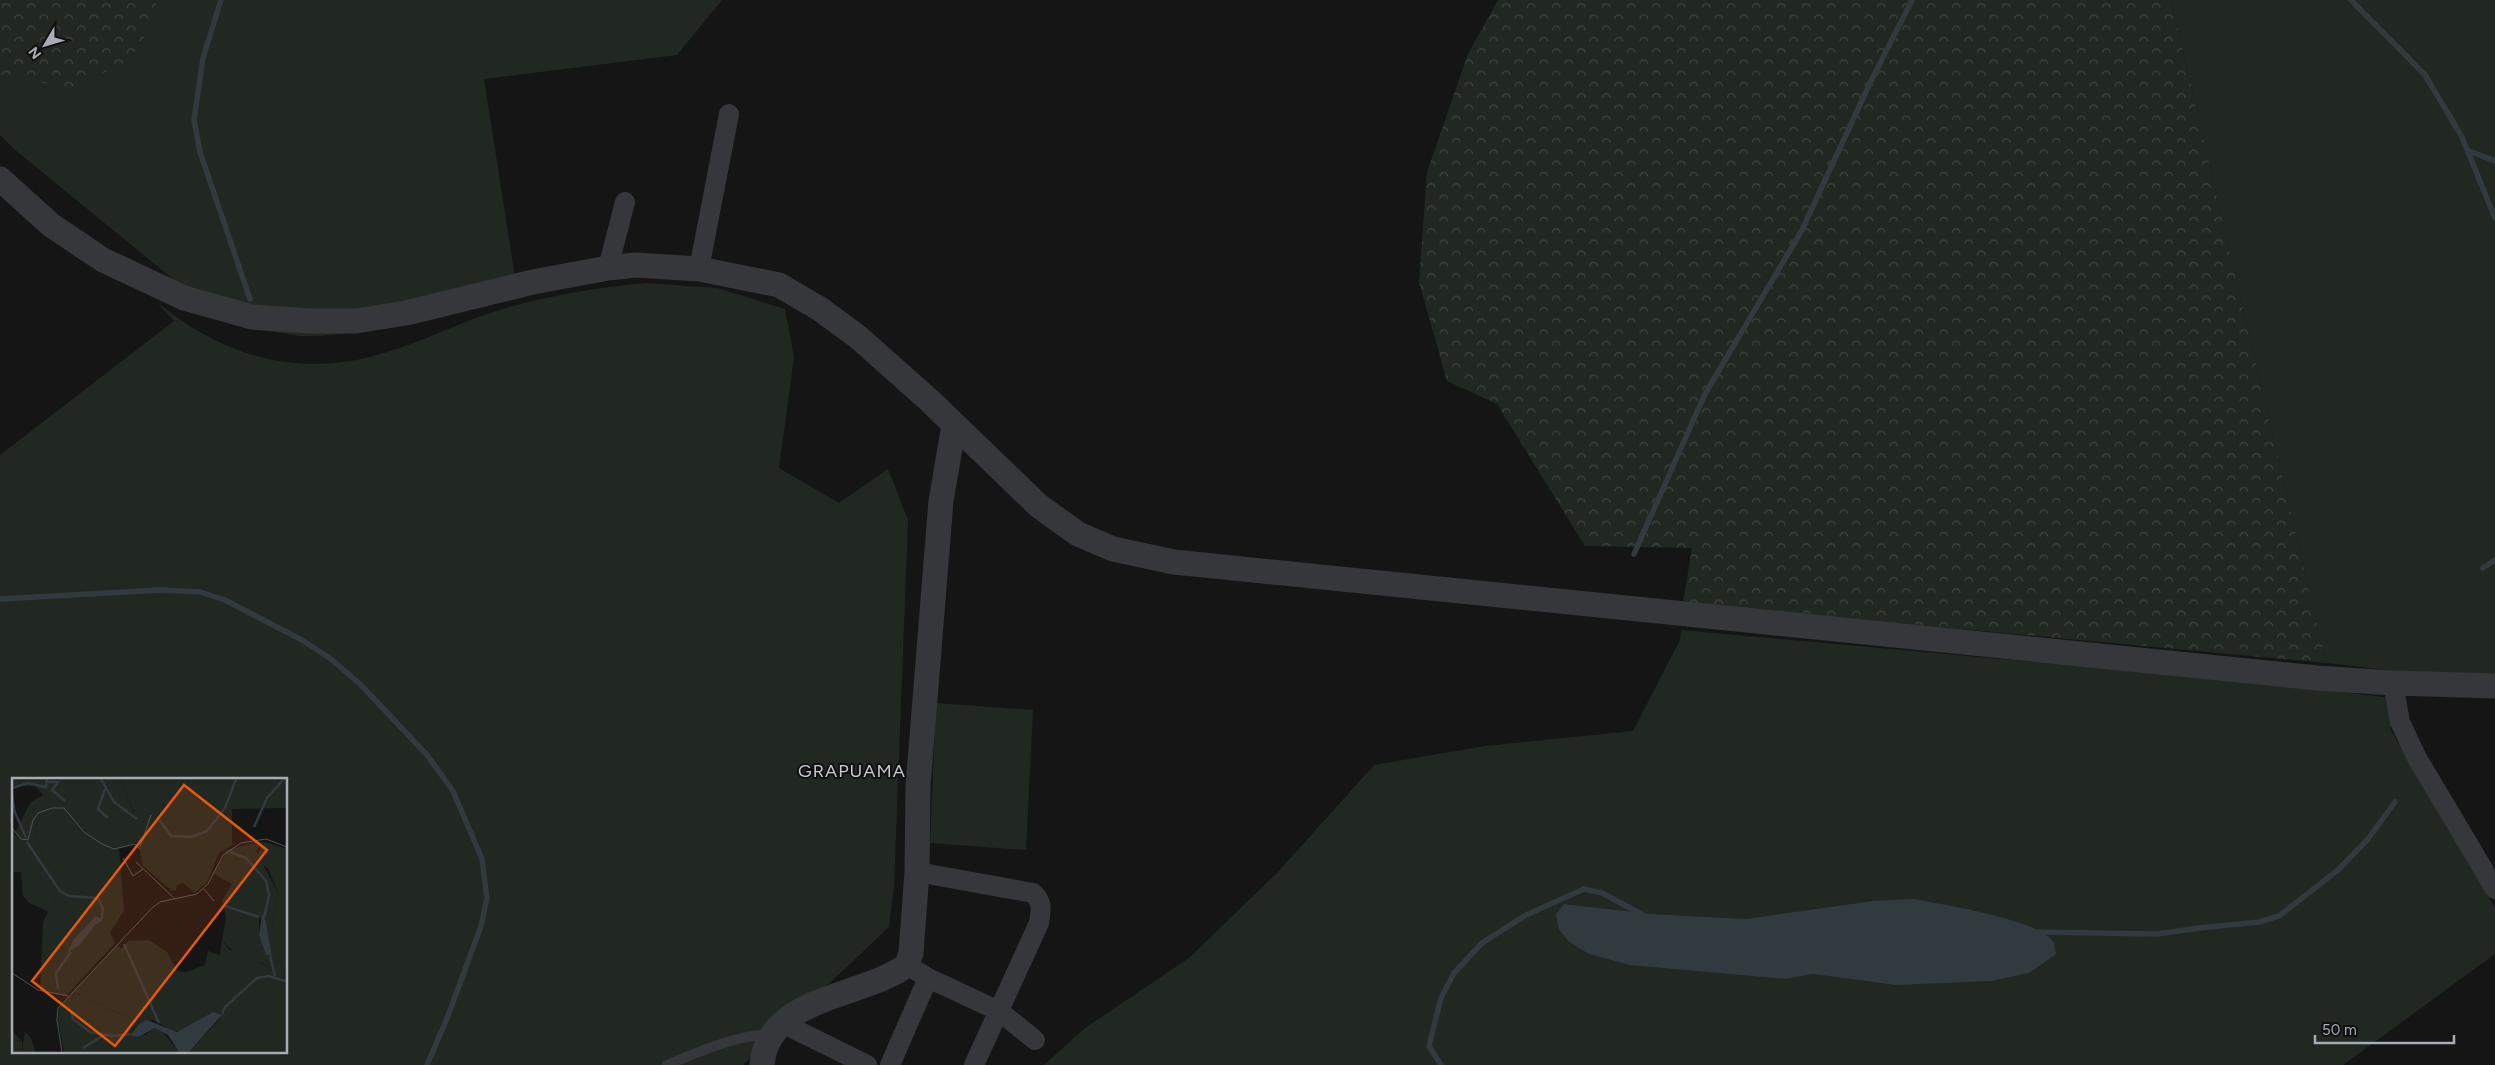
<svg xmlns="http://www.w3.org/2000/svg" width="2495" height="1065" font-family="Figtree,sans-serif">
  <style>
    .green { fill: #212822; fill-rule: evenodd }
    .forest { fill: url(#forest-crowns) }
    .water { fill: #313a3f }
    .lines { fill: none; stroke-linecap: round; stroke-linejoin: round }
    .stream { stroke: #313a3f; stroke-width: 5.5 }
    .service { stroke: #36373b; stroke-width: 10 }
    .minor { stroke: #36373b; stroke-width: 20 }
    .tertiary { stroke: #36373b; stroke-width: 25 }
    .labels { text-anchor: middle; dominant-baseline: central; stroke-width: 4; stroke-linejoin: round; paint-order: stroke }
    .quarter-label { font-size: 18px; letter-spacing: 1px; fill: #c8cbd1; stroke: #101011 }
    .inset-river { fill: none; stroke: #313a3f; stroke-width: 2.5 }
    .inset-road { fill: none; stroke: #505256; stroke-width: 1 }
    .view { fill: #e8590c; fill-opacity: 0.15; stroke: #e8590c; stroke-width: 2.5 }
    .inset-edge { fill: none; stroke: #a8adb5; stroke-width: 2.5 }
  </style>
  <defs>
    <pattern id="forest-crowns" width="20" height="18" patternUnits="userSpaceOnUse" patternTransform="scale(1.25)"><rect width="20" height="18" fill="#212822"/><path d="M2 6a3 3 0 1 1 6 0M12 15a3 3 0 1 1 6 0" fill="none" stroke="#3e4440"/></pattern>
  </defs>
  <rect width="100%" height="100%" fill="#151516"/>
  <path class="green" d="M156 0H722L677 55 484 79 515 277 359 332 319 336H300L264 330 190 293 14 149 0 135V77L71 86 128 62 156 20Z
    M2171 0H2495V682L2326 663Z
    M646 283 717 288 785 309 794 357 779 468 839 503 888 469 908 520 894 886 889 927 743 1065H0V455L174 321 156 301C222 357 300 379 384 353 419 343 452 326 487 314 538 297 593 288 646 283ZM14 779H286V1051H14Z
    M1681 630 2223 679 2403 699 2390 729 2495 908V954L2343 1065H1044L1085 1028 1189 958 1278 872 1374 765 1485 746 1633 731 1680 640ZM1872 901 1895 985 1813 974 1786 979 1743 973 1565 904 1653 914 1745 919Z
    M936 703 1033 710 1026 850 930 843Z"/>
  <path class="forest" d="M0 0H156V20L128 62 71 87 0 77Z
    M1498 0H2171L2326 663 1683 603 1692 548 1585 546 1497 404 1447 381 1419 282 1427 172 1468 54Z"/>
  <path class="water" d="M1913 899C1940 904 2042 920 2053 942 2055 945 2055 950 2056 954L2029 973 1991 981 1895 985 1813 974 1786 979 1630 965 1589 954 1568 941 1559 929 1556 914 1564 904 1653 914 1745 919 1872 901Z"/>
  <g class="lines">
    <path class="stream" d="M221 0 203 58 194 120 200 152 250 299
      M2351 0 2425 75 2462 137 2495 218
      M2469 151 2495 161
      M1634 554 1705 394 1802 230 1870 83 1912 0
      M2483 568 2495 560
      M0 599 160 590 200 592 225 600 302 640 331 659 361 685 427 755 453 791 482 859 487 898 481 926 448 1016 427 1065
      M2034 932 2157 934 2199 928 2259 922 2279 916 2338 870 2368 839 2395 802
      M1441 1065 1429 1046 1441 998 1454 973 1482 943 1526 915 1584 889 1602 893 1643 915"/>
    <path class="service" d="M667 1065C701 1051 734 1036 770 1034"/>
    <path class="minor" d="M608 268 625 202
      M699 269 729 114
      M2393 683 2400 722 2417 758 2495 889
      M917 872 1033 893C1043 902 1041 910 1039 923L974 1065
      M907 965 928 978 999 1011 1035 1040
      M782 1023 867 1065
      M890 1065 928 978"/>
    <path class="tertiary" d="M0 179 51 225 103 260 184 298 252 317 310 321H356L406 313 533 282 608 268 636 265 699 269 779 285 820 309 858 337 930 401 1039 506 1078 534 1113 549 1174 562 2317 678 2393 683 2495 686
      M762 1065C767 996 863 998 907 965L911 953 917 872 918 786 941 501 954 425"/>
  </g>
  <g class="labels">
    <g class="quarter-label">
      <text x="852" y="771">GRAPUAMA</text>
    </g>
  </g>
  <g transform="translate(12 778)">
    <rect width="275" height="275" fill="#151516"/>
    <path d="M0 1H88L102 30 117 40 123 37 108 1H275V30L220 31V66H222L207 75 195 104 183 115 171 105 165 107 164 113 159 112 131 88 126 64 107 71 112 133 98 155 103 165 54 218 28 212 31 144 43 121 13 76 3 54 19 24 31 17 23 8H0ZM26 40 55 105 30 78 29 68 23 56ZM87 138 89 140 68 167 63 161ZM243 64H253L244 73 266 115 260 152 271 174 264 179 275 194 274 198 262 194 249 184 235 189 210 162 214 140 210 122 220 106 202 96 215 72ZM247 139 254 143 260 178 254 177 247 157ZM61 214 128 245 119 254 133 257 143 250 149 252 167 274H52L46 241 48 229ZM0 252 10 264V274H0Z" fill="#212822" fill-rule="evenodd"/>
    <path d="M88 1H108L123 38 117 40 102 30ZM37 30H53L55 106 30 78 29 68 23 56 26 40ZM0 51 43 121 37 134 17 125 11 118 9 94H0ZM253 64 275 71V194L264 179 271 174 263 165 260 152 266 115 257 92 243 79ZM137 162 155 174 165 193 174 194 193 187 196 173 208 177 210 162 217 172 231 176 235 188 248 184 262 194 275 197V274H177L208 241 201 234 169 253H161L141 242 128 245 61 214 105 167 109 171 116 163ZM13 254 19 260 23 274H10Z" fill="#212822"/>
    <path d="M250 136 254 143 260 178 254 177 247 157ZM84 138 89 140 68 167 55 175 62 161ZM201 234 210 237 177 274H167L156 257 143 250 126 259 118 257 128 245 135 242 165 254Z" fill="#313a3f"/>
    <path class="inset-river" d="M89 1 102 24 125 41M36 4H46L40 12 53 23M0 10 16 5 34 9 35 1M93 11 86 31 96 40M0 15 2 32 14 60M146 40 159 58 180 59 195 53 213 30 224 1M242 49 255 20 272 1M15 64 48 113 57 118 86 120 91 131 89 142 84 145M218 74 234 80 254 103 257 117 252 140M213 128 247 139M112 166 147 245M258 178 263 198M46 211 44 195 59 174M59 232 61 241 78 254 101 258 118 256M210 236 213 229 245 200 257 198 275 204M71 270 92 257"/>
    <path class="inset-road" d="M0 50 9 61 16 62 21 42 26 35 40 30H52L72 54 90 66 102 71 123 66 128 71M128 69 139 37M111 80 121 98 131 91M124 84 163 121M192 111 202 123M0 195 26 212 56 218M50 274 45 242 46 230 140 130 148 124 185 116 196 106 211 77 229 65 254 61 275 69"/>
    <path class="view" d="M172 7 255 72 103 268 20 203Z"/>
    <rect width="275" height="275" class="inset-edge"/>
  </g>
  <g transform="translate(45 45) rotate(232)" stroke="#101011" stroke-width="4" paint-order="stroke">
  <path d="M0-4L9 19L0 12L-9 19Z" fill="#a8adb5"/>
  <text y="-8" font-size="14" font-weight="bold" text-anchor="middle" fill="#a8adb5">N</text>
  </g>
  <path d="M2315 1035v8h139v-8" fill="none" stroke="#a8adb5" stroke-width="2.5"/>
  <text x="2322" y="1035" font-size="15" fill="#a8adb5" stroke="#101011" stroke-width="4" paint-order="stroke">50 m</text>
</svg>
